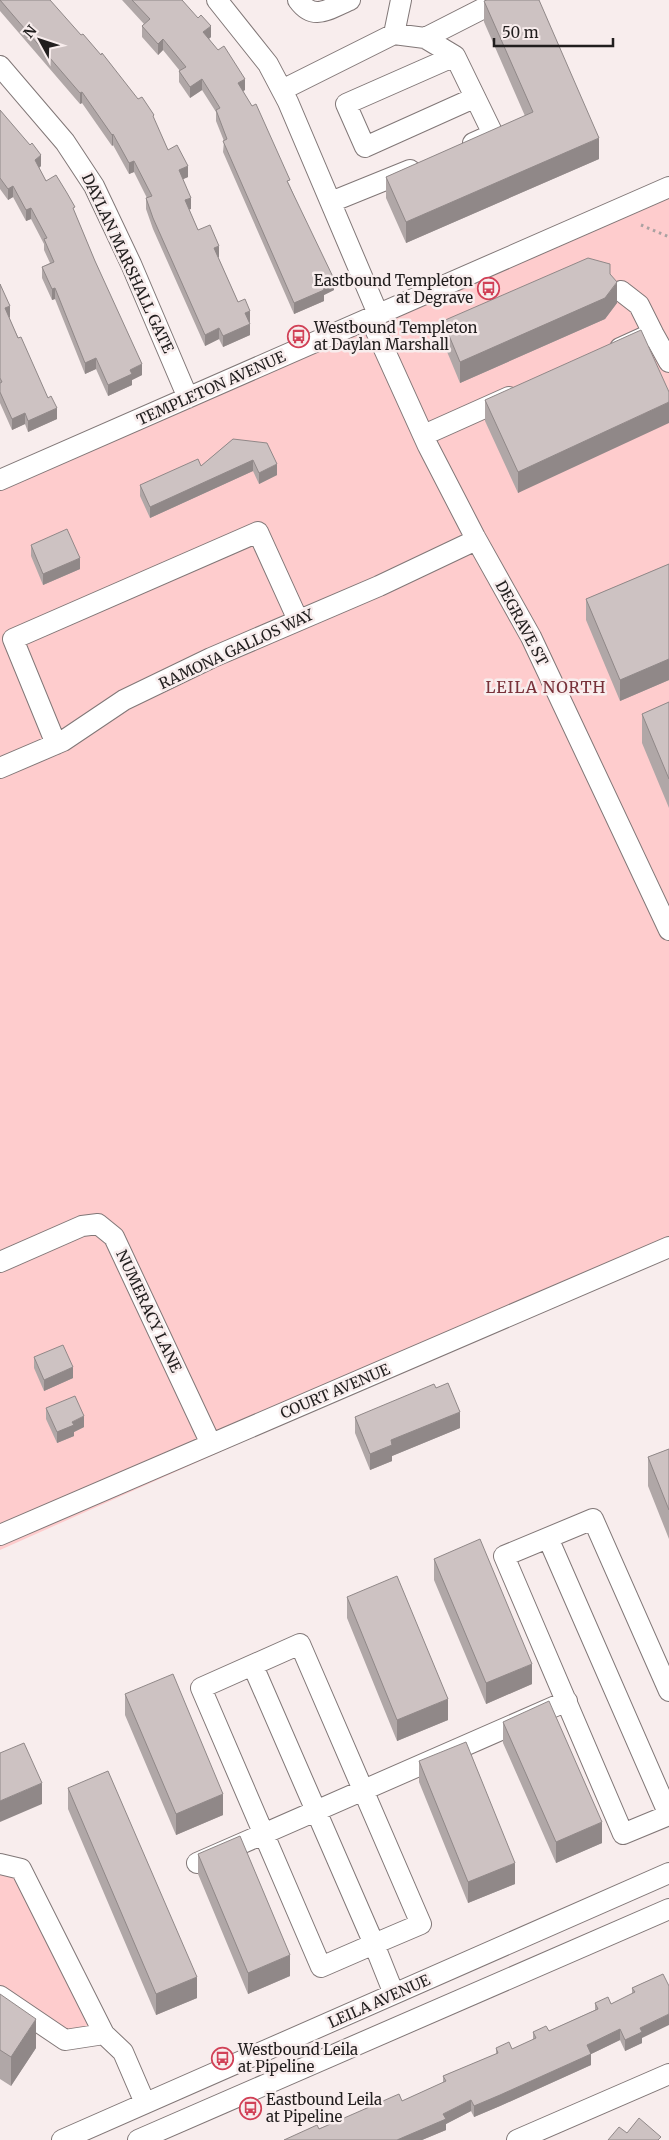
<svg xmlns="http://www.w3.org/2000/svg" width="669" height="2140" font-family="Merriweather,serif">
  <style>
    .green { fill: #fecccd }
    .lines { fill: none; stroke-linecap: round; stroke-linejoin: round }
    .minor-casing { stroke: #817777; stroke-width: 22 }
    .path { stroke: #a9a1a1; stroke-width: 3; stroke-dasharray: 2.5 4; stroke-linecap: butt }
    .minor { stroke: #fff; stroke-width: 20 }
    .wall { fill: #b0a7a7 }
    .shaded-wall { fill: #908888 }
    .building { fill: #cdc2c2; stroke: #908888 }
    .labels { text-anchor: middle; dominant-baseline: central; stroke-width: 5; stroke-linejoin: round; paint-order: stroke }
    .street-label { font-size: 15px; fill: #211e1e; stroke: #f8eded }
    .poi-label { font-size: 15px; fill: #211e1e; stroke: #f8eded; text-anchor: start }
    .neighbourhood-label { font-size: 16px; letter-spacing: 1px; fill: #783139; stroke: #f8eded }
  </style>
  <rect width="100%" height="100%" fill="#f8eded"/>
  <path class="green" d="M669 187V1252L0 1550V479Z
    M0 1870 16 1874 96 2031 66 2034 0 1989Z"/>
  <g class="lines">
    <defs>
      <path id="minor" d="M217 0 268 64 288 102 378 314
        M298 0C314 22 328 9 350 0
        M394 34 401 0
        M455 56 346 104 365 147 474 98
        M0 66 65 142 94 186 131 264 188 398
        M282 90 394 34 425 38
        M473 143 493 134 455 56 425 38 482 9
        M331 202 410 170
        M370 318 428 446 475 537 531 637 669 930
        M653 333 669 362
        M620 348 653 333 639 305 621 291
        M424 435 509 397
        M0 480 669 187
        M56 744 13 639 258 532 298 620
        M0 768 63 741 124 700 211 658 379 586 476 540
        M0 1262 82 1226 98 1224 114 1237 211 1444
        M0 1535 669 1247
        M548 1538 669 1815 623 1834 504 1556 593 1519 669 1691
        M253 1666 374 1944 421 1924 300 1644 201 1688 321 1967 374 1944 394 1994
        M197 1863 567 1701
        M0 1864 21 1869 104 2034 123 2052 145 2103
        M0 1996 65 2040 104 2034
        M62 2140 669 1873
        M138 2140 669 1909
        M517 2140 669 2074"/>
    </defs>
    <use href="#minor" class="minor-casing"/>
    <path class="path" d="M641 225 669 237"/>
    <use href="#minor" class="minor"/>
  </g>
  <path class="wall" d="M0 0 138 99 154 120 168 150 188 177 183 179 191 209H189L198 230 219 257H218L238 302 250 322H249L250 335 223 347 219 339 205 346 153 229 146 209V198H147L134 172 129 174 113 145 112 146 82 103 80 104 0 11Z
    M122 0H182L211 37 209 39 245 90 243 91 290 186 334 290 324 295V301L294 314 223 152 224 141 216 121V112L202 90 190 98 179 82V71H180L163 50 158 55 142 37V26L144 24Z
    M484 1 599 159 406 243 386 198V177L525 116 484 22Z
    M0 110 41 166 39 168 46 181 75 213 142 375 132 380V385L108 396 96 369 85 374 55 299 52 300 42 278V267L50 263 44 250V244L31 219 26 221 13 197 8 200 0 189Z
    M610 274 617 303 605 319 460 383 443 342V321Z
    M0 284 10 317 9 318 57 419 28 432 25 424 12 430 0 403Z
    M669 392 518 493 485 421V400Z
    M233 439 277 475 259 484 253 471 150 518 140 496V485L201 466Z
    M31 545 80 569 43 585 31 556Z
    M669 564V680L620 701 586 620V599Z
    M669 702V808L642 743V714Z
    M34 1357 73 1378 44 1391 34 1368Z
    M436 1388 460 1428 392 1456V1461L370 1470 355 1433V1417Z
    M46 1408 84 1427 74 1432V1436L57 1443 46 1419Z
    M669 1449V1539L648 1486V1457Z
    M434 1559 532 1684 486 1704 434 1580Z
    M347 1597 448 1720 397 1741 347 1618Z
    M125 1694 223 1815 176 1835 125 1715Z
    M503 1722 602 1843 556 1863 503 1743Z
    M419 1761 515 1884 468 1903 419 1782Z
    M68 1788 197 1998 156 2015 68 1809Z
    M198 1854 290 1976 248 1994 198 1874Z
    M663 1974 642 2038V2043L625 2051 620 2040 591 2054V2065L500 2106 474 2117 471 2111 446 2124V2130L422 2140H284L402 2101 443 2083V2076L496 2054V2048L512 2049 533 2040V2032L549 2031 595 2010V2003L611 2004 632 1994V1988Z
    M0 1994 36 2048 11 2086 0 2079Z"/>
  <path class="shaded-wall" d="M211 26V37L203 43V32Z
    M163 39V50L158 55V44Z
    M202 79V90L190 98V87Z
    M245 79V90L238 94V83Z
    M82 92V103L80 104V93Z
    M113 134V145L112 146V135Z
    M599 138V159L406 243V222Z
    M41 155V166L35 171V160Z
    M134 161V172L129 174V163Z
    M188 166V177L179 181V170Z
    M13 186V197L8 200V189Z
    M191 198V209L185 211V200Z
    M31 208V219L26 221V210Z
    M219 246V257L214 259V248Z
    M334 279V290L324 295V301L294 314V303L322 285Z
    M617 282V303L605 319 460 383V362L610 292Z
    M55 288V299L52 300V289Z
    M10 306V317L5 320V308Z
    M250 311V322L245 324V313Z
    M250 324V335L223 347V336Z
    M219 328V339L205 346V335Z
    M96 358V369L85 374V363Z
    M142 364V375L132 380V385L108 396V385L130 370Z
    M669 402V423L518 493V472Z
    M57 408V419L28 432V421Z
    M25 413V424L12 430V419Z
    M253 460V471L150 518V507Z
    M277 464V475L259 484V473Z
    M80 558V569L43 585V574Z
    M669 659V680L620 701V680Z
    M73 1367V1378L44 1391V1380Z
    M460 1412V1428L392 1456V1461L370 1470V1454L391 1440Z
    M84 1416V1427L74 1432V1436L57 1443V1432L72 1422Z
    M532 1664V1684L486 1704V1683Z
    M448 1699V1720L397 1741V1720Z
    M42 1783V1804L0 1822V1801Z
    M223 1794V1815L176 1835V1814Z
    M602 1822V1843L556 1863V1842Z
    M515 1863V1884L468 1903V1882Z
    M290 1955V1976L248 1994V1973Z
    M197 1977V1998L156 2015V1994Z
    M669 2014V2025L642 2038V2043L625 2051V2040L640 2028Z
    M36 2019V2048L11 2086V2057Z
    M620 2029V2040L587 2056V2045Z
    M591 2054V2065L500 2106 474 2117V2106Z
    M471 2100V2111L446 2124V2130L422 2140H397L443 2114Z"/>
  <path class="building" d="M0 0H50L81 35 83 34 101 55 102 53 138 99 142 97 154 115 153 116 168 150 177 145 188 166 179 170 191 198 185 200 198 230 210 225 219 246 214 248 238 302 245 299 250 311 245 313 250 324 223 336 219 328 205 335 153 218 146 198 152 196 134 161 129 163 113 134 112 135 82 92 80 93Z
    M132 0H182L198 18 201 15 211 26 203 32 218 50 224 46 245 79 238 83 252 106 256 104 290 180 287 181 334 279 322 285 324 290 294 303 223 141 227 139 216 110 220 108 202 79 190 87 179 71 186 67 163 39 158 44 142 26 150 19Z
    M487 0H539L599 138 406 222 386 177 533 112 484 1Z
    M0 110 30 145 32 143 41 155 35 160 46 181 56 175 67 193 75 207 73 208 95 261 142 364 130 370 132 374 108 385 96 358 85 363 55 288 52 289 42 267 54 262 44 239 47 238 31 208 26 210 13 186 8 189 0 178Z
    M588 258 610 264V274L617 282 605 298 460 362 443 321Z
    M0 284 10 306 5 308 18 338 21 337 48 398 51 396 57 408 28 421 25 413 12 419 0 392V383L2 382 0 378Z
    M641 330 669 392V402L518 472 485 400Z
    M233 439 267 443 277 464 259 473 253 460 150 507 140 485 198 459 201 466Z
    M67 529 80 558 43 574 31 545Z
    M669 564V659L620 680 586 599Z
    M669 702V779L642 714Z
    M63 1345 73 1367 44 1380 34 1357Z
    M448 1383 460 1412 391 1440 392 1445 370 1454 355 1417 434 1384 436 1388Z
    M75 1396 84 1416 72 1422 74 1425 57 1432 46 1408Z
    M669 1449V1510L648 1457Z
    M480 1539 532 1664 486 1683 434 1559Z
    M397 1576 448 1699 397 1720 347 1597Z
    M173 1674 223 1794 176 1814 125 1694Z
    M549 1701 602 1822 556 1842 503 1722Z
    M466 1742 515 1863 468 1882 419 1761Z
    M24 1743 42 1783 0 1801V1753Z
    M108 1771 197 1977 156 1994 68 1788Z
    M240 1836 290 1955 248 1973 198 1854Z
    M663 1974 669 1986V2014L640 2028 642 2032 625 2040 620 2029 587 2045 591 2054 500 2095 474 2106 471 2100 443 2114 446 2119 397 2140H284L317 2125 319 2129 399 2094 402 2101 446 2081 443 2076 498 2053 496 2048 509 2042 512 2049 536 2038 533 2032 546 2026 549 2031 598 2009 595 2003 608 1997 611 2004 635 1992 632 1988Z
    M0 1994 36 2019 11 2057 0 2050Z
    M639 2118 661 2137 658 2140H608L619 2127 627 2133Z"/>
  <defs>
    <symbol id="bus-ring" viewBox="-11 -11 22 22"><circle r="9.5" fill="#f8eded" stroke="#d14157" stroke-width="1.5"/><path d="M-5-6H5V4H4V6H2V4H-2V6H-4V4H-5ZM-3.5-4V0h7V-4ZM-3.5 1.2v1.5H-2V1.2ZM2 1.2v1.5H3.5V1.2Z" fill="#d14157"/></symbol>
  </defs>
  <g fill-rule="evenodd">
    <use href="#bus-ring" x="476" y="276" width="25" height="25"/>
    <use href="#bus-ring" x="286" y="324" width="25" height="25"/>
    <use href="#bus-ring" x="210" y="2046" width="25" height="25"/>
    <use href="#bus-ring" x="238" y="2096" width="25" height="25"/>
  </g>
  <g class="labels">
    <g class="street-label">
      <text transform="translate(128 263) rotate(65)">DAYLAN MARSHALL GATE</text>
      <text transform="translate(211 388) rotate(-24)">TEMPLETON AVENUE</text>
      <text transform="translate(522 623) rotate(62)">DEGRAVE ST</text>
      <text transform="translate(236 649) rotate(-25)">RAMONA GALLOS WAY</text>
      <text transform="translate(149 1311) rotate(65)">NUMERACY LANE</text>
      <text transform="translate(335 1391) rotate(-23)">COURT AVENUE</text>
      <text transform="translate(379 2001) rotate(-24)">LEILA AVENUE</text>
    </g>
    <g class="poi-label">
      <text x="473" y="280" text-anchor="end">Eastbound Templeton<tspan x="473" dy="17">at Degrave</tspan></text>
      <text x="314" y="327">Westbound Templeton<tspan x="314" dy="17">at Daylan Marshall</tspan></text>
      <text x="238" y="2049">Westbound Leila<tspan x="238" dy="17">at Pipeline</tspan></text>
      <text x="266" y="2099">Eastbound Leila<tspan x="266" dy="17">at Pipeline</tspan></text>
    </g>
    <g class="neighbourhood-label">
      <text x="546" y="687">LEILA NORTH</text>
    </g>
  </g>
  <g transform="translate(40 40) rotate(310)" stroke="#f8eded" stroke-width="4" paint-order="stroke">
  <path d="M0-4L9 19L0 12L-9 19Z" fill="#211e1e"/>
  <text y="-8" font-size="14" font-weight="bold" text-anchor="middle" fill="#211e1e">N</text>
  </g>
  <path d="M494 38v8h119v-8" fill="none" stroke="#211e1e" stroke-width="2.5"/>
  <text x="502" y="38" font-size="15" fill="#211e1e" stroke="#f8eded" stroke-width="4" paint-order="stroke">50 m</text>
</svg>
